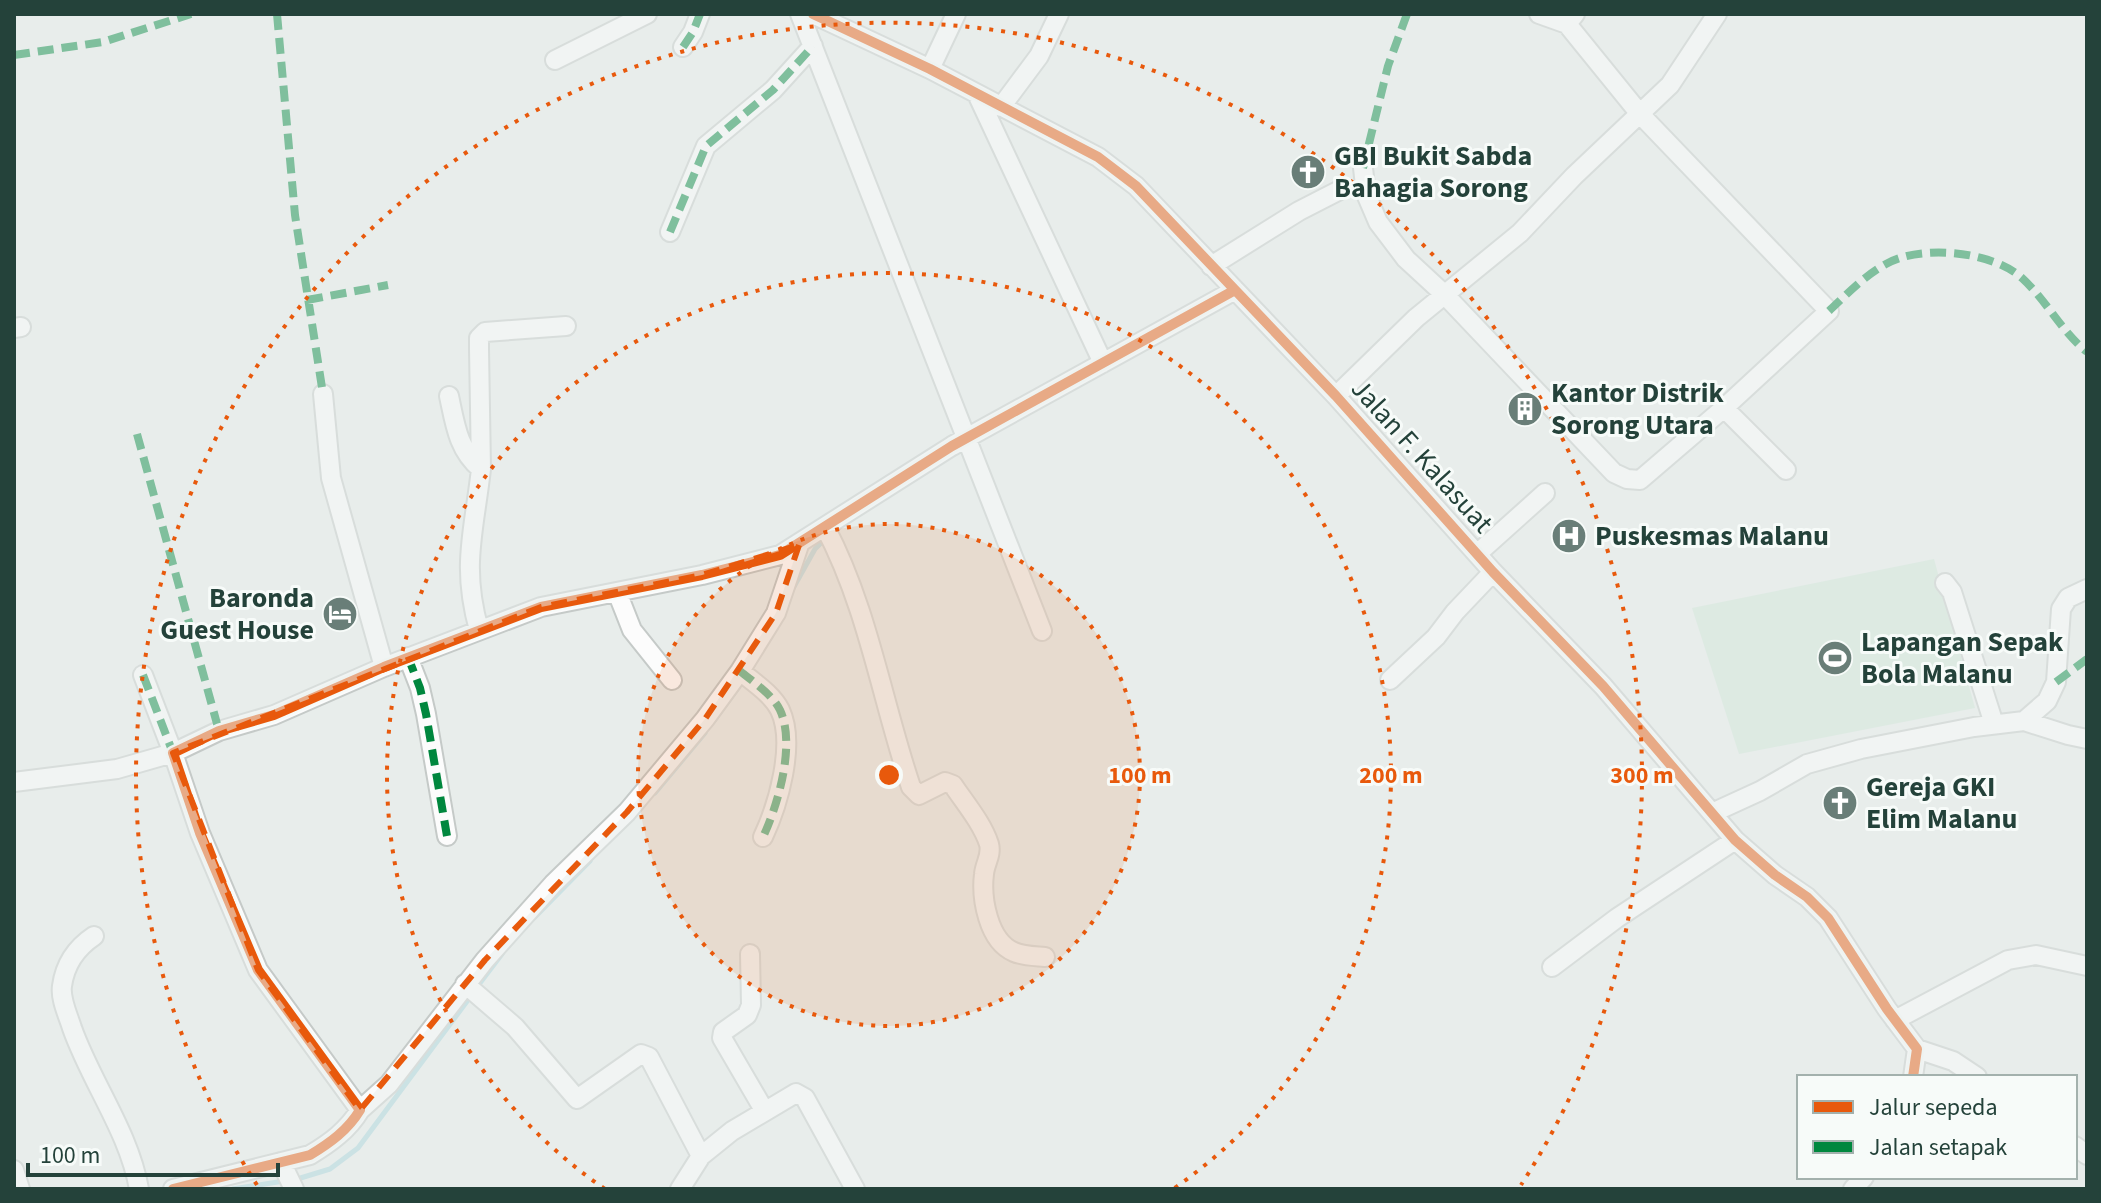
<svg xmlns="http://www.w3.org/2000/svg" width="2101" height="1203" font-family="'Source Sans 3',sans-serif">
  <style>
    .green { fill: #d1e6d8 }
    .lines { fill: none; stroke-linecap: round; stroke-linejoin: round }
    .stream { stroke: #a9d4db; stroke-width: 5 }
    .minor-casing { stroke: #c5cac8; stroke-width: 22 }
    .minor { stroke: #fcfcfc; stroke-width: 18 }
    .quiet { stroke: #00873e; stroke-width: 8; stroke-dasharray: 16 8; stroke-linecap: butt }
    .cycleway-casing { stroke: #f7fbf9; stroke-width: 15 }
    .cycleway { stroke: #e8590c; stroke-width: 10 }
    .marked { fill: none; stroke: #e8590c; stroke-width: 6; stroke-dasharray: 16 10; stroke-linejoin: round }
    .ring { fill: none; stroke: #e8590c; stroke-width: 4; stroke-dasharray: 4 8 }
    .labels { text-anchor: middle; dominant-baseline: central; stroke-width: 6; stroke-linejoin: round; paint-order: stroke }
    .poi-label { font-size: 28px; font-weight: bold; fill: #24423a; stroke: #f7fbf9; text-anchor: start }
    .street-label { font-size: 28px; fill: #24423a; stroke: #f7fbf9 }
    .centre { fill: #e8590c; stroke: #f7fbf9; stroke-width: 4 }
    .ring-label { font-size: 24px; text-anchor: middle; font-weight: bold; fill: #e8590c; stroke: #f7fbf9; stroke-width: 6; stroke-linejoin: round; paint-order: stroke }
  </style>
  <rect width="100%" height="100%" fill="#e8edeb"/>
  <path class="green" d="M1934 559 1975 708 1739 754 1692 608Z"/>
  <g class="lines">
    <path class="stream" d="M791 592 815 549 827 537
      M713 722 738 688
      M655 793 705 733
      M535 917 590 861
      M477 987 502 954
      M294 1180 330 1169 358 1148 471 996
      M233 1189 284 1181"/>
    <defs>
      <path id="minor" d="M800 14 1042 631
        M813 14 930 69 1098 157 1136 186 1336 396 1493 572 1603 686 1735 840 1775 875 1807 897 1828 918 1887 1009 1917 1049 1913 1077
        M1539 14 1567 24
        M683 47 693 32 700 14
        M555 60 647 14
        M930 69 956 14
        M977 94 1103 363
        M1001 107 1039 56 1059 14
        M1363 168 1366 194 1378 222 1406 259 1444 294 1614 473 1627 479 1640 480 1724 408 1829 311 1640 114 1567 24 1575 14
        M670 232 706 146 773 90 813 46
        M1211 266 1299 211 1338 191
        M14 328 21 327
        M323 394 331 478 384 667
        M449 396C455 424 458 450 481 469 474 532 461 566 479 630
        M1336 396 1416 318 1520 233 1574 176 1670 85 1717 14
        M1724 408 1786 470
        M481 469 479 349V338L485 332 566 326
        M825 527C868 608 882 701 911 787L919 795 945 782 953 785C965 803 982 823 989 844 992 855 985 863 984 874 981 898 988 941 1014 952 1023 956 1034 956 1045 957
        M1477 554 1545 493
        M1945 583 1952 592 1994 724
        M617 592 632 630 672 680
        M408 657 420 688 426 714 447 836
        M740 671C753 682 772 694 780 710 796 744 778 805 763 837
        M1390 680 1436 637 1455 612 1493 572
        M2024 721 2047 701 2056 682 2061 609 2068 598 2087 589
        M14 782 117 769 173 753 143 675
        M1712 813 1760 791 1807 764 1861 749 1974 727 2024 721 2068 735 2087 739
        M94 936C76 948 65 964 62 986 60 999 68 1015 72 1028 91 1082 129 1132 139 1189
        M750 954 751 1005 747 1015 723 1032 722 1038 764 1110
        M1552 967 1617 918 1735 840
        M465 984 515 1027 577 1099 641 1054 649 1057 701 1156
        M1895 1020 2008 960 2036 955 2087 966
        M1917 1049 1953 1061 1977 1077
        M360 1110 389 1084 485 960 553 884 627 812 705 719 740 671 776 613 799 545
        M2075 1146 2087 1155
        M281 1162 294 1189
        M14 1170 20 1189
        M173 1189 310 1155C330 1143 348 1130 360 1110L258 970 200 833 173 753 219 731 274 715 384 667 541 607 702 575 780 555 952 446 1235 290
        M680 1189 701 1156 732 1131 796 1093 805 1098 855 1189
        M1853 1189 1864 1177"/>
    </defs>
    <use href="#minor" class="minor-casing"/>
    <use href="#minor" class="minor"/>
    <path class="quiet" d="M277 14 295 215 323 394
      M683 47 693 32 700 14
      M14 55 103 42 191 14
      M1363 168 1388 66 1407 14
      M670 232 706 146 773 90 813 46
      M307 300 388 285
      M1829 311C1846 295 1864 276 1886 264 1921 244 1992 251 2022 278 2047 301 2061 331 2087 352
      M137 434 219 731
      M408 657 420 688 426 714 447 836
      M740 671C753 682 772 694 780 710 796 744 778 805 763 837
      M143 675 173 753
      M2056 682 2087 659"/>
    <defs>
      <path id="cycleway" d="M813 14 930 69 1098 157 1136 186 1336 396 1493 572 1603 686 1735 840 1775 875 1807 897 1828 918 1887 1009 1917 1049 1913 1077
        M173 1189 310 1155C330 1143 348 1130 360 1110L258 970 200 833 173 753 219 731 274 715 384 667 541 607 702 575 780 555 952 446 1235 290"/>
    </defs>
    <use href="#cycleway" class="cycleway-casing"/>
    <use href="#cycleway" class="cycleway"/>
  </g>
  <path d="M0 0H2101V1203H0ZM799 545 776 613 705 719 627 812 485 960 360 1110 258 970 173 753 541 607 702 575Z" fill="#e8edeb" fill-opacity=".55" fill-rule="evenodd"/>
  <path class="marked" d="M799 545 776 613 705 719 627 812 485 960 360 1110 258 970 173 753 541 607 702 575Z"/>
  <circle cx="889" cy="775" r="251" fill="#e8590c" fill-opacity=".12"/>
  <g class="ring">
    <circle cx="889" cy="775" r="251"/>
    <path d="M605 1189A502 502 0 1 1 1173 1189"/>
    <path d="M257 1185A753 753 0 1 1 1521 1185"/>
  </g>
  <defs>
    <symbol id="church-disc" viewBox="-11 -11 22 22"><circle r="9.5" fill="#697e78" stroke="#f7fbf9"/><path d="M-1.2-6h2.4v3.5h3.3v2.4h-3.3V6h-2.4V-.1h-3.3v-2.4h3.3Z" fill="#fff"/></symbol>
    <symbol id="building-disc" viewBox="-11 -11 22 22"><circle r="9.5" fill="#697e78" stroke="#f7fbf9"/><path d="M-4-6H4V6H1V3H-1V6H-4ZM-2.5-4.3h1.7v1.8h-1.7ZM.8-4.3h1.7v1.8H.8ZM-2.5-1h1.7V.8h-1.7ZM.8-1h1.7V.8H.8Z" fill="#fff"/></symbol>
    <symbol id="hospital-disc" viewBox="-11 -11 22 22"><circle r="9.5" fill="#697e78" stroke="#f7fbf9"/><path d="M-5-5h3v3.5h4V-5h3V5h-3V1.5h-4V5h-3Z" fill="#fff"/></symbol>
    <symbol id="hotel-disc" viewBox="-11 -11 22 22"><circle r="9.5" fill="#697e78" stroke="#f7fbf9"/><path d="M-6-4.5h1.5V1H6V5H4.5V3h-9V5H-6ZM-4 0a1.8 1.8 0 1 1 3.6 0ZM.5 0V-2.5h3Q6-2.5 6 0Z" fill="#fff"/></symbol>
    <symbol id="stadium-disc" viewBox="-11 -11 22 22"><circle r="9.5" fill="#697e78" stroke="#f7fbf9"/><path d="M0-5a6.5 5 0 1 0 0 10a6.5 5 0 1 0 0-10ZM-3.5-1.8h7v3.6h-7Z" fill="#fff"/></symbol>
  </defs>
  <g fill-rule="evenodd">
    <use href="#church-disc" x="1288" y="152" width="40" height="40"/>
    <use href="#building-disc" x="1505" y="389" width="40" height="40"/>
    <use href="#hospital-disc" x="1549" y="516" width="40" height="40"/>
    <use href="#hotel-disc" x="320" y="594" width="40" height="40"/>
    <use href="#stadium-disc" x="1815" y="638" width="40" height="40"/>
    <use href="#church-disc" x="1820" y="783" width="40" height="40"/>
  </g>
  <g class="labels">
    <g class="poi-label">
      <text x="1334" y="156">GBI Bukit Sabda<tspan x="1334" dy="32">Bahagia Sorong</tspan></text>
      <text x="1551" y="393">Kantor Distrik<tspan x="1551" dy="32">Sorong Utara</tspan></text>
      <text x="1595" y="536">Puskesmas Malanu</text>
      <text x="314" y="598" text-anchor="end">Baronda<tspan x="314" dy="32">Guest House</tspan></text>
      <text x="1861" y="642">Lapangan Sepak<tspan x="1861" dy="32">Bola Malanu</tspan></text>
      <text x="1866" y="787">Gereja GKI<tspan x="1866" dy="32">Elim Malanu</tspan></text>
    </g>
    <g class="street-label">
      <text transform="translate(1422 456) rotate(48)">Jalan F. Kalasuat</text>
    </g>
  </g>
  <circle cx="889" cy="775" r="12" class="centre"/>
  <g class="ring-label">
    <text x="1140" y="783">100 m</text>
    <text x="1391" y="783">200 m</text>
    <text x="1642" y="783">300 m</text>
  </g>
  <rect width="2101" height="1203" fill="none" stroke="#24423a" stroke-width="32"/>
  <rect x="1797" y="1075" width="280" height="104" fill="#f7fbf9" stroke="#a3b1ad" stroke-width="2"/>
  <rect x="1813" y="1101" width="40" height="12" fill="#e8590c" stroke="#a3b1ad" stroke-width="2"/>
  <text x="1869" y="1115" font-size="24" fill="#24423a">Jalur sepeda</text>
  <rect x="1813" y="1141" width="40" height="12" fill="#00873e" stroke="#a3b1ad" stroke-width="2"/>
  <text x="1869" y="1155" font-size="24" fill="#24423a">Jalan setapak</text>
  <path d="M28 1163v12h250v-12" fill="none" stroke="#24423a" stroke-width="4"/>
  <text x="40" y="1163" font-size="24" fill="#24423a" stroke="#f7fbf9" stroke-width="6" paint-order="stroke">100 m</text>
</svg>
